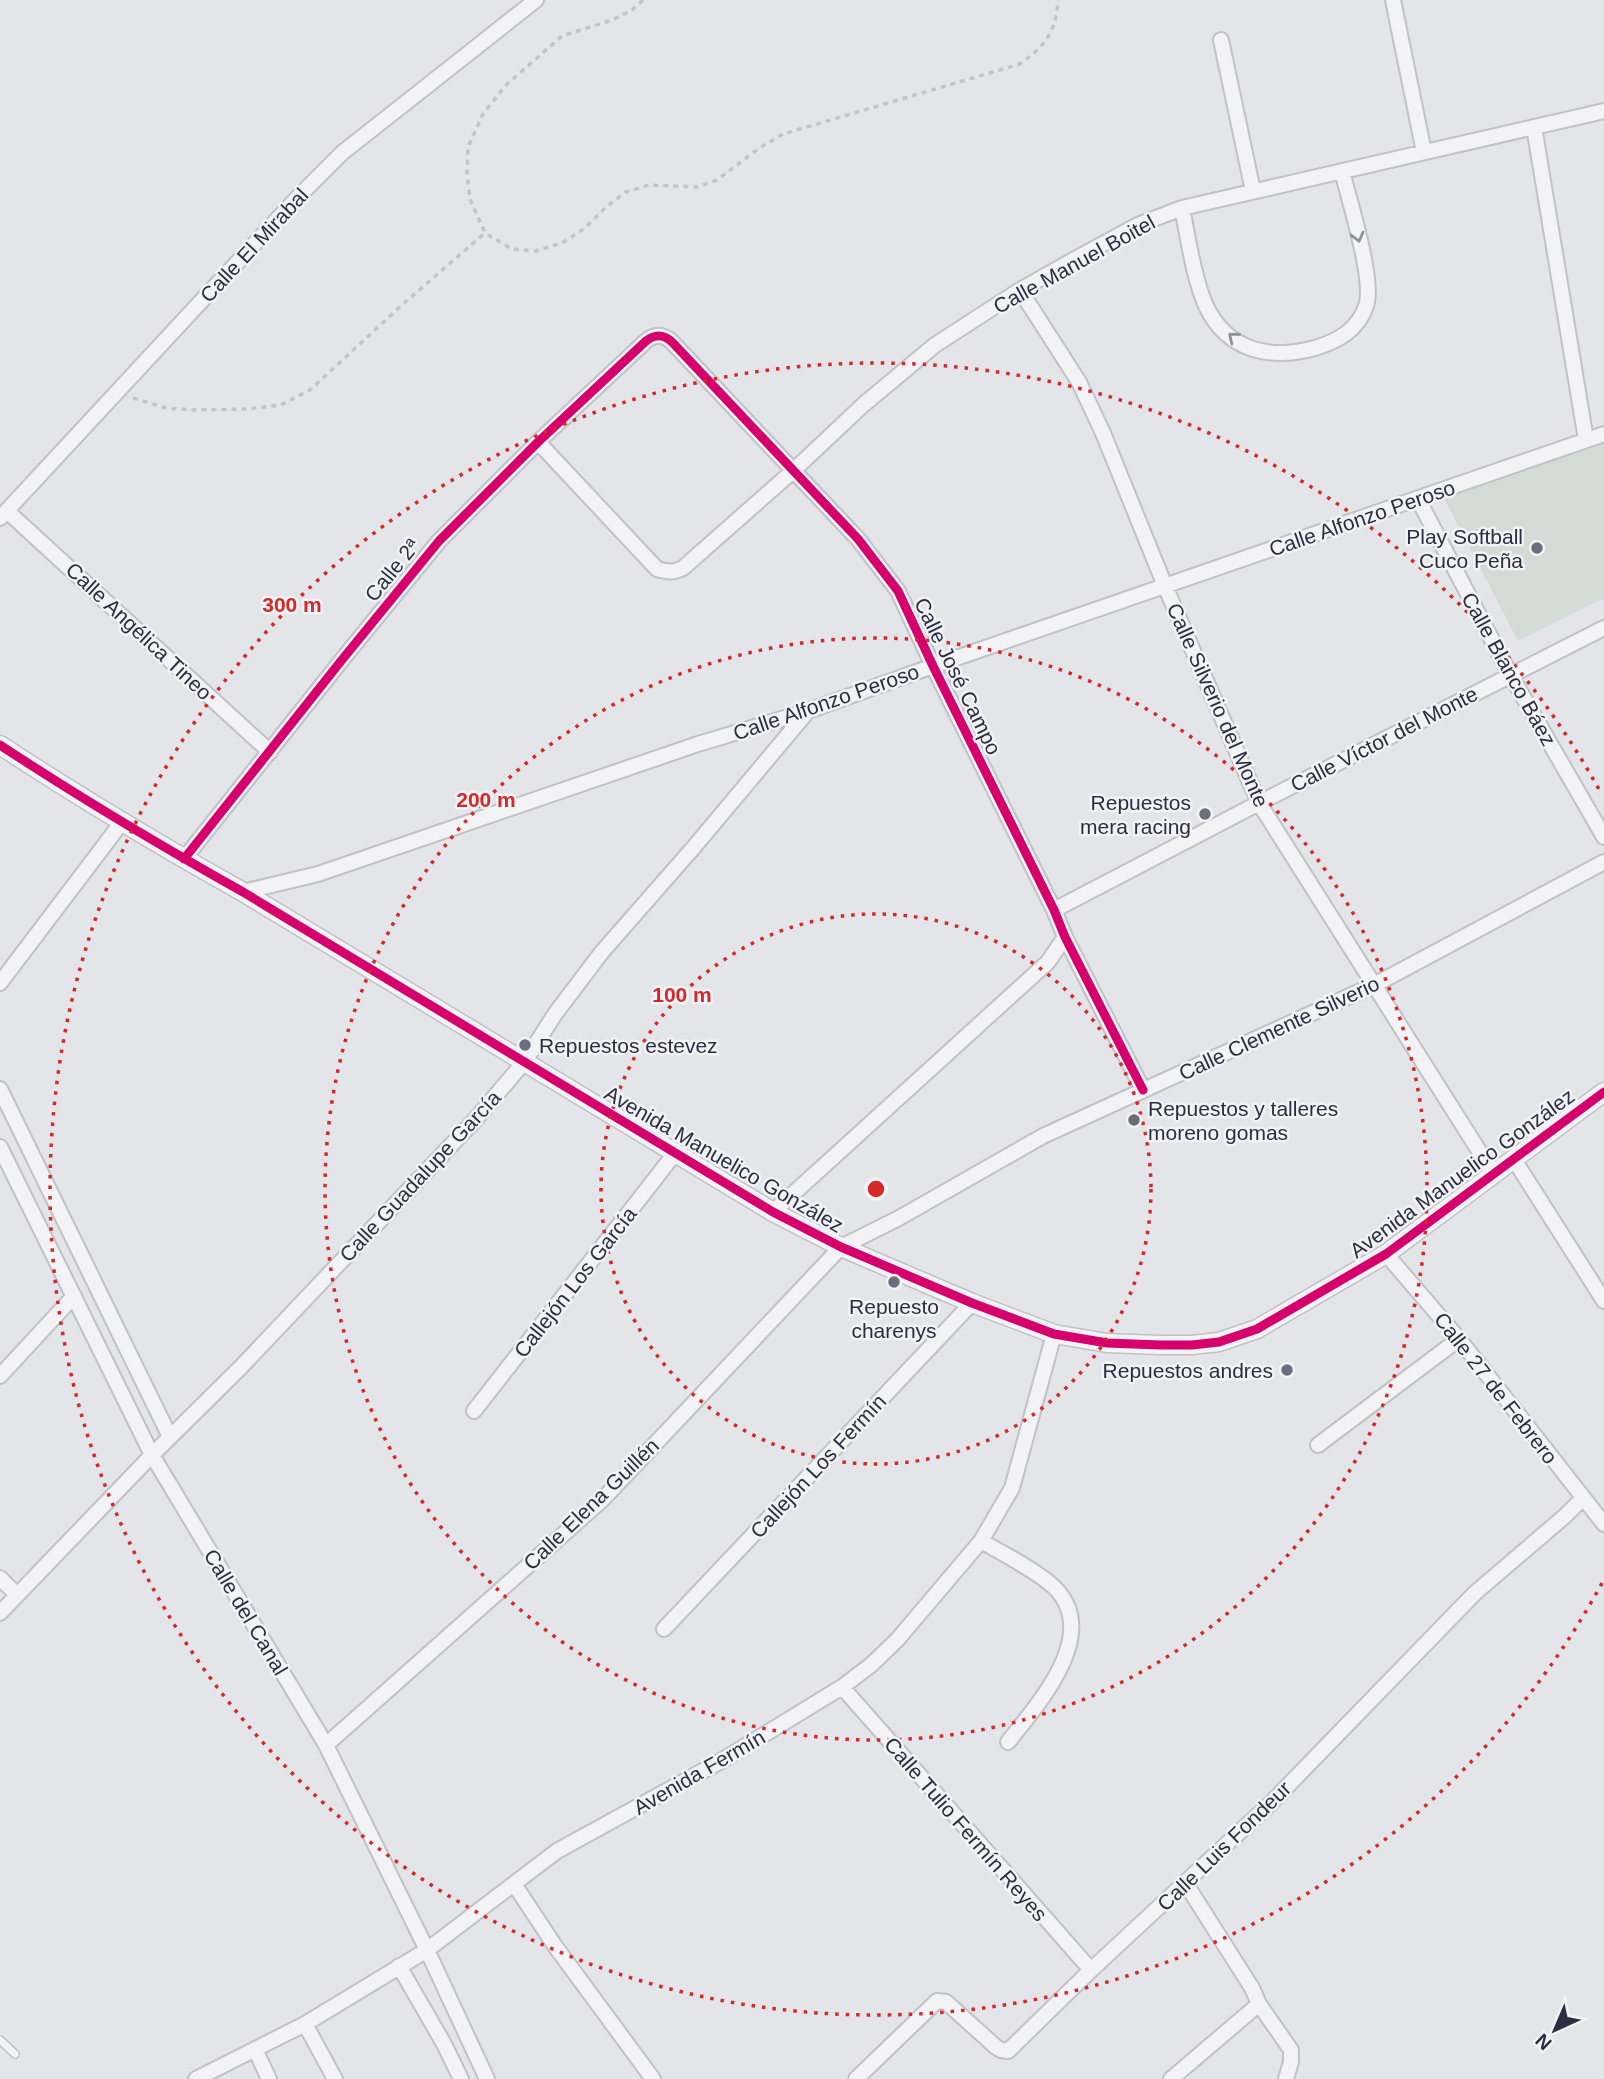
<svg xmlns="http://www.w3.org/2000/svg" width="1604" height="2079" font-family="Arial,sans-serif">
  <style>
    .green { fill: #d2dbd5 }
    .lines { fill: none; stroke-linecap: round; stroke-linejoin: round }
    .service-casing { stroke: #c1c2c5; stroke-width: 10 }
    .minor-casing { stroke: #c1c2c5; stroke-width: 18 }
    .tertiary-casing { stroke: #c1c2c5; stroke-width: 21 }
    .path { stroke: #c3c3c8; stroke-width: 3.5; stroke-dasharray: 5 5; stroke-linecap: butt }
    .service { stroke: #f3f3f5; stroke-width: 7 }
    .minor { stroke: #f3f3f5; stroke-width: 14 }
    .tertiary { stroke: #f3f3f5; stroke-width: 18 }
    .cycleway-casing { stroke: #f2f3f7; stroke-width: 13 }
    .cycleway { stroke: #d6006c; stroke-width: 9 }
    .oneway { stroke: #8f909b }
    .ring { fill: none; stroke: #d62828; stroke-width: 3.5; stroke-dasharray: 3.5 7 }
    .poi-dot { fill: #6c6e7c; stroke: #f2f3f7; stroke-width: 2.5 }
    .labels { text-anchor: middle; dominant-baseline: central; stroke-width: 5; stroke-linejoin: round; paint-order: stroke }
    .street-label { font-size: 21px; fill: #2b2e41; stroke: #f2f3f7 }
    .poi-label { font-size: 21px; fill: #2b2e41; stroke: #f2f3f7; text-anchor: end }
    .centre { fill: #d62828; stroke: #f2f3f7; stroke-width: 3.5 }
    .ring-label { font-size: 21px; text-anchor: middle; font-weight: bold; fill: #d62828; stroke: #f2f3f7; stroke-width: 5; stroke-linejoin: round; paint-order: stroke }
  </style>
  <rect width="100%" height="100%" fill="#e4e5e9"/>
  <path class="green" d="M1604 442V598L1518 641 1444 498Z"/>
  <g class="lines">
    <defs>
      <path id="service" d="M0 2040 15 2054"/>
      <path id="minor" d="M1393 0 1424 152
        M1221 40 1253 191
        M1534 127 1586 440
        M1182 208C1188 238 1194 279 1206 306 1228 352 1271 360 1315 348 1338 341 1358 330 1366 306 1375 281 1349 200 1342 171
        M1020 290 1079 382 1103 433 1165 586 1259 803 1493 1173
        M538 442 657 569C668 572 673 573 683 568L794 470 863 405 935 345 1020 290 1075 259 1138 225 1182 208 1604 111
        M1418 499 1510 674 1604 837
        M7 511 270 752
        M0 518 298 197 342 153 536 0
        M184 859 341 661 439 541 538 442 646 341C655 334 663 334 672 342L858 539 898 591 933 666 1054 910 1065 937 1143 1090
        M243 892 318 874 698 744 808 711 933 666 1604 434
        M1054 910 1259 803 1604 628
        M0 983 122 822
        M0 1089 170 1437
        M0 1147 152 1455 326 1745 427 1950 487 2079
        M1513 1158 1604 1301
        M773 1212 1048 962 1065 937
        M1386 1254 1459 1339 1604 1524
        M0 1376 74 1296
        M474 1411 676 1152
        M1318 1445 1459 1339
        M981 1541C1002 1553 1037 1571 1054 1587 1102 1634 1038 1704 1008 1742
        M0 1578 17 1595
        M0 1613 152 1455 241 1367 475 1120 525 1061 555 1014 602 952 694 847 808 711
        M664 1629 972 1303
        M842 1687 1091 1970
        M326 1745 603 1499 841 1247 899 1218 1043 1136 1376 984 1604 862
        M514 1884 555 1946 653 2079
        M1186 1884 1252 1988 1259 2004 1291 2050V2062L1286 2079
        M399 1966 444 2044 461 2079
        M305 2024 335 2079
        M255 2049 269 2079
        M196 2079 305 2024 427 1950 557 1851 721 1761 842 1687 871 1665 897 1640 981 1541 1012 1488 1054 1334
        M856 2079 937 2001 946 2002 996 2047 1001 2050 1008 2051 1091 1970 1272 1802 1475 1593 1565 1516 1583 1498
        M1171 2079 1259 2004"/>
      <path id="tertiary" d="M0 745C79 797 161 846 243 892L773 1212 841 1247 972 1303 1054 1334 1107 1343 1160 1345H1192L1219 1342 1257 1329 1386 1254 1604 1092"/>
    </defs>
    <use href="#service" class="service-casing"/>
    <use href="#minor" class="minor-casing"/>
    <use href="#tertiary" class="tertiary-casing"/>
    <path class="path" d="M643 0 632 10 612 20 562 36 505 86 483 114 468 147 467 173 470 199 485 233 512 249 536 251 562 243 585 228 607 206 626 192 649 185 698 187 717 180 758 149 783 134 1020 64C1046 45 1056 32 1058 0
      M133 398 166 408 194 410 246 409 281 405 310 390 403 304 485 233"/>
    <use href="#service" class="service"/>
    <use href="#minor" class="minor"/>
    <use href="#tertiary" class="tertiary"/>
    <defs>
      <path id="cycleway" d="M0 745C79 797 161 846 243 892L773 1212 841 1247 972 1303 1054 1334 1107 1343 1160 1345H1192L1219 1342 1257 1329 1386 1254 1604 1092
        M184 859 341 661 439 541 538 442 646 341C655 334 663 334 672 342L858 539 898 591 933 666 1054 910 1065 937 1143 1090"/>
    </defs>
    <use href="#cycleway" class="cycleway-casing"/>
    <use href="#cycleway" class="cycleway"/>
  </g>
  <defs><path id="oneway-chevron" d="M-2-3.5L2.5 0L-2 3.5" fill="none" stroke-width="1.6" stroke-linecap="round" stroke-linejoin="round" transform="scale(1.75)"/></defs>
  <g class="oneway">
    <use href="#oneway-chevron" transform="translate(1358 237) rotate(76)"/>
    <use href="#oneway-chevron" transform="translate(1233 337) rotate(-141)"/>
  </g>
  <g class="ring">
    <circle cx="876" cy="1189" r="275"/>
    <circle cx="876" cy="1189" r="551"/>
    <path d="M1602 1583A826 826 0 1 1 1602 795"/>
  </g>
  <g class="poi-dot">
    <circle cx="1537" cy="548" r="7"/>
    <circle cx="1205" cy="814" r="7"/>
    <circle cx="525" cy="1045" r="7"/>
    <circle cx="1134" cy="1120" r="7"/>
    <circle cx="894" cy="1282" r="7"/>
    <circle cx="1287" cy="1370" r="7"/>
  </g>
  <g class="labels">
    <g class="street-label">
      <text transform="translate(254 245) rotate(-47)">Calle El Mirabal</text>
      <text transform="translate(1074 264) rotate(-29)">Calle Manuel Boitel</text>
      <text transform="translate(1362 518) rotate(-19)">Calle Alfonzo Peroso</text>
      <text transform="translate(392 570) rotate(-51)">Calle 2ª</text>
      <text transform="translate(139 631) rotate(43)">Calle Angélica Tineo</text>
      <text transform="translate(1509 669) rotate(61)">Calle Blanco Báez</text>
      <text transform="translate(958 676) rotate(64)">Calle José Campo</text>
      <text transform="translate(826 702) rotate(-19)">Calle Alfonzo Peroso</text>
      <text transform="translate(1218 705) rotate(66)">Calle Silverio del Monte</text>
      <text transform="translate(1384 739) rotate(-27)">Calle Víctor del Monte</text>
      <text transform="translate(1279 1028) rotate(-25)">Calle Clemente Silverio</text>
      <text transform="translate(724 1159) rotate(30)">Avenida Manuelico González</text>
      <text transform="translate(1462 1173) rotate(-36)">Avenida Manuelico González</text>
      <text transform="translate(420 1176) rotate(-47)">Calle Guadalupe García</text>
      <text transform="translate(575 1282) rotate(-52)">Callejón Los García</text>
      <text transform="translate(1496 1388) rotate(52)">Calle 27 de Febrero</text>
      <text transform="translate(818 1466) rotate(-47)">Callejón Los Fermín</text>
      <text transform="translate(591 1504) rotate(-44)">Calle Elena Guillén</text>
      <text transform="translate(246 1612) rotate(59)">Calle del Canal</text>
      <text transform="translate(699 1772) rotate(-30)">Avenida Fermín</text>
      <text transform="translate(966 1829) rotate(49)">Calle Tulio Fermín Reyes</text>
      <text transform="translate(1224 1846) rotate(-44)">Calle Luis Fondeur</text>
    </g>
    <g class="poi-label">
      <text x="1523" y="536">Play Softball<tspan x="1523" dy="24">Cuco Peña</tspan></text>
      <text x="1191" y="802">Repuestos<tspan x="1191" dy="24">mera racing</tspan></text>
      <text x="539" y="1045" text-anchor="start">Repuestos estevez</text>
      <text x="1148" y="1108" text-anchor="start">Repuestos y talleres<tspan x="1148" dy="24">moreno gomas</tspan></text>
      <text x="894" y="1306" text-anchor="middle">Repuesto<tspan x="894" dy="24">charenys</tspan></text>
      <text x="1273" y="1370">Repuestos andres</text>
    </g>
  </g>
  <circle cx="876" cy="1189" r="10" class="centre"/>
  <g class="ring-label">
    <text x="292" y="612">300 m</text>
    <text x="486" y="807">200 m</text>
    <text x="682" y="1002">100 m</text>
  </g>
  <g transform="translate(1555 2030) rotate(224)" stroke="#f2f3f7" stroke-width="5" paint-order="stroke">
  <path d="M0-5L12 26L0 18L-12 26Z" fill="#2b2e41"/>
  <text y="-10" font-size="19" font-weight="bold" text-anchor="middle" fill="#2b2e41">N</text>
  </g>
</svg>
